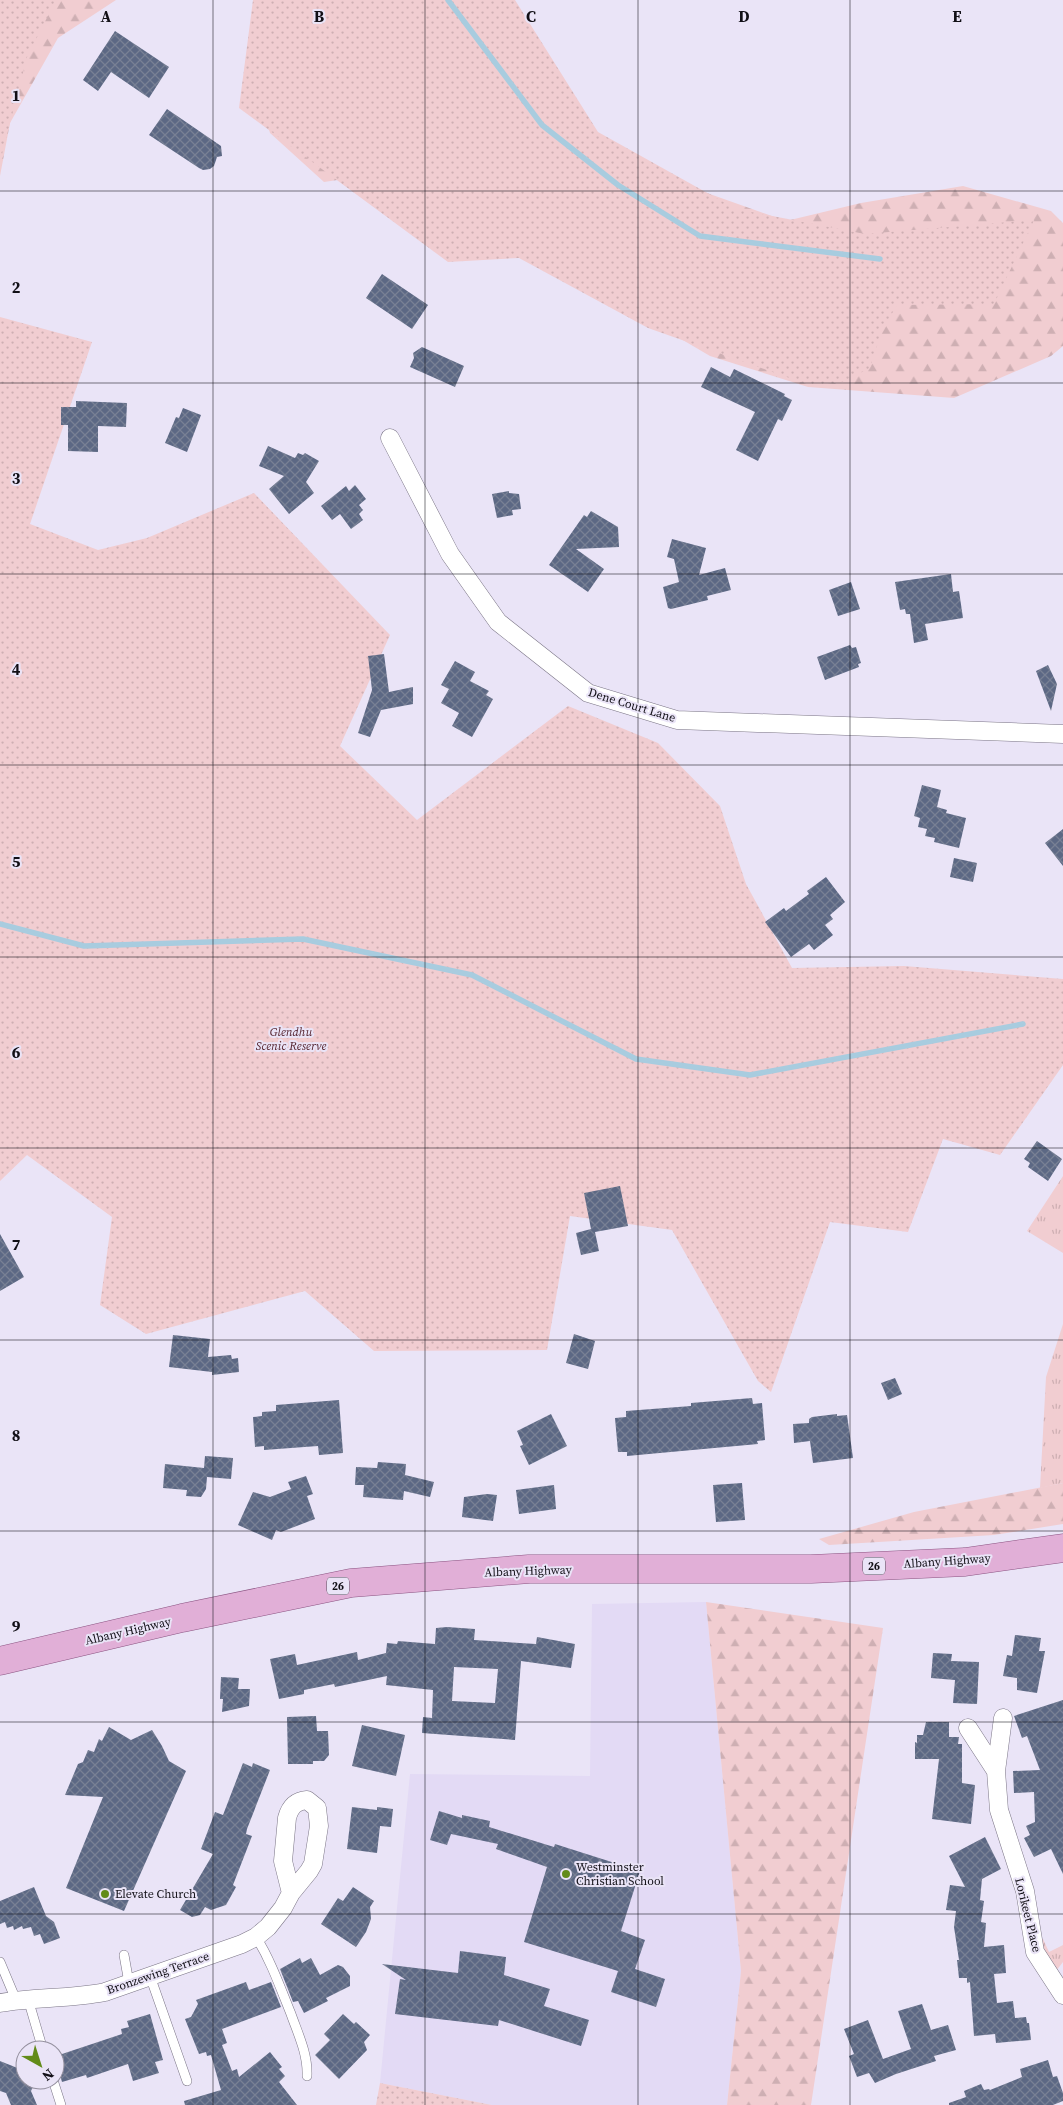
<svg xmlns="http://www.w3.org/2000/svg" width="1063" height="2105" font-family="'Source Serif 4',serif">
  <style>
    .built { fill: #e3daf5 }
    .grass { fill: url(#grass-tufts) }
    .forest { fill: url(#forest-firs) }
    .park { fill: url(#park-dots) }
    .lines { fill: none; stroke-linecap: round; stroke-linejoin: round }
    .stream { stroke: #a8ccdf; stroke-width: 5.5 }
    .building { fill: url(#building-cross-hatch); fill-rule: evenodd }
    .service-casing { stroke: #7b7586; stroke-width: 10 }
    .minor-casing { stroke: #7b7586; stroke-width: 19 }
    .primary-casing { stroke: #8b5482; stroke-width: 29 }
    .service { stroke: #fff; stroke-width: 9 }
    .minor { stroke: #fff; stroke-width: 18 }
    .primary { stroke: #e1afd7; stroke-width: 28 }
    .grid { fill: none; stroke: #110f16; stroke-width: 1; stroke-opacity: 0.55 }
    .poi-dot { fill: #628b19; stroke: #eae4f7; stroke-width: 2 }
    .labels { text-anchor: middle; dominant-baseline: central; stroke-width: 4; stroke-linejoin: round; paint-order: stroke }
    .shield { fill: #eae4f7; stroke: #524f5a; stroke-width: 1 }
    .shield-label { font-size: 11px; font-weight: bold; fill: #110f16 }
    .street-label { font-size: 12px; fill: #110f16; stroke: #eae4f7 }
    .park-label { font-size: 12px; font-style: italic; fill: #501d28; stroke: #eae4f7 }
    .poi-label { font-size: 12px; fill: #110f16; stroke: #eae4f7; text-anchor: start }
    .grid-label { font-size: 16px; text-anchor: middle; font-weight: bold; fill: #110f16; stroke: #eae4f7; stroke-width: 4; stroke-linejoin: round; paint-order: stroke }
  </style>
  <defs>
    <pattern id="grass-tufts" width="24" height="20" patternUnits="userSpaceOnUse" patternTransform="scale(1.25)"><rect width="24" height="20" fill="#f1cdd1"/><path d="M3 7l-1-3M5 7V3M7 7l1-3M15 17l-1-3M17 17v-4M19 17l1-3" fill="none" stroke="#ceafb3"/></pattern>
    <pattern id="forest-firs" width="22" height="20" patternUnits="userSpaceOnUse" patternTransform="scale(1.25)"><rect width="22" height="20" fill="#f1cdd1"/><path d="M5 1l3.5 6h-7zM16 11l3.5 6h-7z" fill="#ceafb3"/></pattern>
    <pattern id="park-dots" width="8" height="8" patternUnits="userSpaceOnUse" patternTransform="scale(1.25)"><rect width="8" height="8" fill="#f1cdd1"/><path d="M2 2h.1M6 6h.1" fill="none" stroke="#ceafb3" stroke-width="1.8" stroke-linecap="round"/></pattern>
    <pattern id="building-cross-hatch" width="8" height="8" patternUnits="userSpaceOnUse" patternTransform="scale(1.25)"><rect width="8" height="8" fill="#5c6884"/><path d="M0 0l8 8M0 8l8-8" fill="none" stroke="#788094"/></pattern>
  </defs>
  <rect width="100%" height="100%" fill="#eae4f7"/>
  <path class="built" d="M706 1602 741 1971 727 2105H492L380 2083 410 1774 590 1776 592 1604Z"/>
  <path class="grass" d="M1063 1176V1253L1027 1231Z
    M1063 1324V1483L1040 1488 1046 1377Z
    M1043 1939 1049 1952 1063 1945V1962L1056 1971 1039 1941Z"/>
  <path class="forest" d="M0 0H116L58 38 10 123 0 176Z
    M525 77 645 171 786 221 861 203 963 186 1051 211 1063 223V346L1051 356 954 398 808 387 710 356 601 292 377 174 324 182 270 133 254 80Z
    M1063 1483V1524L994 1535 829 1545 819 1539 914 1512Z
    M706 1602 883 1628 811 2105H727L741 1971Z"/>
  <path class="park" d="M0 0H56L27 57 0 162Z
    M253 0H515L598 132 736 209 865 234 1034 220 994 304 897 305 881 332 870 368 842 382 812 386 648 328 519 258 448 262 239 108Z
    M0 317 92 342 30 524 98 550 147 538 254 493 390 635 340 746 417 820 568 706 658 743 720 806 746 884 792 968 904 966 1063 979V1065L1000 1155 943 1139 908 1232 830 1222 771 1392 758 1381 672 1230 570 1216 547 1350 374 1351 305 1291 146 1334 100 1305 112 1217 27 1155 0 1181Z
    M380 2083 492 2105H376Z"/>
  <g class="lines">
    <path class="stream" d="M448 0 542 125 618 185 700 236 880 259
      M0 924 84 946 303 939 472 975 636 1059 750 1075 1023 1024"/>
  </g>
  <path class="building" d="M115 31 169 67 149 98 111 72 98 91 83 80Z
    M167 109 221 146 222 156 217 157 214 166 210 169 203 170 199 168 149 135Z
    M382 274 428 305 412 329 366 298Z
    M422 347 464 366 455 387 410 367 414 358 413 353Z
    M711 367 730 377 734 369 785 394 784 396 792 400 782 421 778 419 758 461 736 450 755 412 701 387Z
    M76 401 127 403 126 427 98 426V452L68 451V425H61V407H76Z
    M183 408 201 415 187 452 165 443 176 417 179 418Z
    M268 446 295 458 298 453 303 455 305 453 319 461 306 482 314 493 289 514 269 489 284 476 259 466Z
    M355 485 366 499 359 505 363 510 359 514 363 520 351 529 340 514 332 520 321 506 346 486 349 491Z
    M509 491V493L519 494 521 509 512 510 513 515 497 518 492 494Z
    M591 511 618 527 619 547 576 549 604 569 588 592 549 565 584 515 587 517Z
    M672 539 706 548 699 575 725 568 731 590 707 596 708 600 671 609 668 608 663 587 679 582 674 559 667 557Z
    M951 574 953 592 959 591 963 618 925 624 928 640 914 643 910 614H906L905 609 900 610 895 582Z
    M851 582 860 609 838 616 829 590Z
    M850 645 852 648 856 647 861 663 858 664 859 667 825 680 817 657Z
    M384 654 389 692 413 687V704L381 710 370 737 358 733 372 690 368 656Z
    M455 661 475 672 470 681 489 691 486 695 493 699 472 737 452 726 459 713 441 703 449 689 441 685Z
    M1048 665 1057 684 1051 711 1036 671Z
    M922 785 941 790 937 807 947 810 946 813 966 818 959 848 934 842 935 838 925 836 927 829 918 827 920 818 914 816Z
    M1063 829V866L1045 843Z
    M954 858 977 863 973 882 950 877Z
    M826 877 845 902 830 915 833 919 825 925 833 935 814 950 809 944 791 957 765 922 784 908 786 911 809 894 807 891Z
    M1037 1141 1062 1159 1048 1181 1028 1167 1030 1163 1024 1159Z
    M620 1186 628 1226 595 1232 599 1251 581 1255 576 1233 591 1229 584 1193Z
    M0 1234 24 1277 0 1291Z
    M574 1334 595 1341 588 1369 566 1363Z
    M173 1335 210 1339 208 1357 231 1355 232 1359 238 1358 239 1372 212 1375V1372L169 1367Z
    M895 1378 902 1394 888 1400 881 1383Z
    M752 1398 753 1404 762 1403 765 1440 757 1441 758 1444 627 1456V1452H618L615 1418 626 1417V1411L691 1406V1403Z
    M339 1400 343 1453 319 1455 318 1446 264 1450V1446L255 1447 253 1417 262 1416V1412L276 1411V1405Z
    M551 1414 567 1446 529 1465 520 1446 523 1445 517 1431Z
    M837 1414V1416L847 1415 853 1458 813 1463 810 1441 794 1443 793 1424 809 1423V1419L812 1417Z
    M205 1456 233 1458 231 1479 207 1477 206 1489 201 1497 186 1496 187 1490 163 1488 165 1464 204 1468Z
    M378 1462 406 1464 405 1475 434 1482 430 1497 404 1491 403 1500 363 1497 364 1485H355L356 1467 377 1468Z
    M306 1476 313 1494 307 1496 315 1519 281 1532 276 1530 272 1540 238 1525 253 1492 270 1497 291 1489 288 1482Z
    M742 1483 745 1520 716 1522 713 1485Z
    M554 1485 556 1509 519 1514 516 1490Z
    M487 1494 497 1495 493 1521 462 1517 464 1497Z
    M447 1627 475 1629 474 1640 536 1644 537 1637 575 1644 571 1668 521 1661 515 1740 422 1733 423 1717 432 1718 433 1690 386 1685 387 1676 335 1687 334 1684 304 1690V1694L279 1699 270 1659 295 1654 297 1665 357 1652 358 1660 386 1653 387 1643 397 1644 398 1641 435 1644 436 1628ZM454 1667 498 1669 495 1703 452 1701Z
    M1015 1635 1041 1638 1039 1651H1045L1037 1693 1017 1690V1678L1003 1676 1007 1655 1012 1656Z
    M933 1653 952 1654 951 1661 979 1662 977 1704 953 1703 955 1680 931 1678Z
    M221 1677 239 1678 238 1689H250L249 1706 222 1712 223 1699H220Z
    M1063 1700V1874L1051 1849 1034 1857 1024 1838 1030 1835 1026 1826 1035 1822 1034 1792 1014 1793 1013 1771 1040 1770 1027 1736 1022 1738 1014 1716Z
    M316 1716 317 1731H328L329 1755 324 1761H313V1764H288L287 1717Z
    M926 1722H949V1737H959L958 1744H962V1783L975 1785 971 1824 932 1819 939 1759H915V1742L917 1743V1735H923Z
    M362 1725 405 1735 396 1776 352 1766Z
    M109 1727 131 1740 152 1730 162 1746 169 1761 186 1771 124 1911 66 1888 103 1797 65 1795 78 1764 83 1762 88 1750 94 1752 99 1739 102 1741Z
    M243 1763 252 1767 253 1763 270 1770 247 1829 246 1834 252 1836 233 1885 236 1887 226 1905 211 1910 205 1907 200 1915 192 1917 180 1910 213 1854 201 1849 215 1812 223 1815Z
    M352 1807 377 1810V1807L393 1809 391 1827 380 1826 377 1853 347 1849Z
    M439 1811 462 1818V1815L490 1821 489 1827 554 1847 555 1844 640 1871 621 1931 645 1940 635 1969 665 1979 656 2007 611 1992 618 1971 524 1942 547 1867 496 1849 498 1844 451 1834 447 1845 430 1840Z
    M985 1837 1001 1869 982 1879 980 1900 984 1901 981 1922 986 1923 984 1947 1004 1945 1006 1973 994 1974 997 2003 1013 2001 1015 2018 1026 2017 1027 2023H1029L1031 2040 996 2043 995 2034 974 2036 970 1982 967 1983V1978H959L957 1960H959L954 1927 956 1911 946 1910 950 1885 965 1887 949 1856Z
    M34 1887 46 1916 54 1922 60 1938 44 1944 40 1934 34 1936 31 1927 23 1929 22 1926 14 1930 13 1926 7 1928 5 1922 0 1924V1901Z
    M353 1887 374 1901 370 1907 371 1919 366 1932 356 1947 321 1924 338 1898 343 1901Z
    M460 1951 506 1957 504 1975 550 1989 544 2006 589 2020 581 2046 499 2020 498 2026 395 2014 400 1979 406 1980 382 1964 458 1973Z
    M300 1958 302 1963 311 1958 320 1975 338 1965 343 1967 350 1976V1986L326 1998 328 2001 304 2013 298 2001 293 2002 280 1969Z
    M246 1982 249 1990 271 1982 281 2007 222 2029 227 2043 222 2045 232 2071 237 2069 239 2077 270 2052 282 2067 279 2069 285 2076 279 2082 297 2105H185L184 2101 221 2090 211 2055 207 2056 206 2052 199 2054 185 2019 191 2017 198 2004 196 2000Z
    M922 2004 931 2030 948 2025 956 2050 934 2056 936 2061 896 2074 875 2083 869 2073 857 2077 849 2056 854 2054 844 2029 868 2020 883 2059 911 2049 898 2011Z
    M150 2014 163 2060 155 2062 159 2073 133 2081 128 2064 87 2078 86 2075 62 2082 56 2062V2056L122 2034 121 2029 129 2027 127 2021Z
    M343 2014 354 2024 356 2022 370 2035 364 2042 367 2050 339 2079 315 2055 330 2040 324 2034Z
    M1048 2060 1053 2077 1057 2076 1063 2093V2101L1053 2105H949V2103L966 2097 964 2091 981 2084 984 2090 989 2089 990 2090 1022 2077 1020 2069Z
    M0 2061 25 2071V2080H36L31 2091 37 2105H11L6 2093 0 2091Z"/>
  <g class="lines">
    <defs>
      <path id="service" d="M256 1937C271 1961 280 1987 291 2014 298 2034 308 2054 307 2076
        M124 1955 129 1983
        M0 1962 16 2000
        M150 1976 187 2081
        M28 1999 43 2050
        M53 2080 61 2105"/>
      <path id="minor" d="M390 438 450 554 498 622 588 693 677 720 1063 734
        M1003 1718 996 1771 999 1810 1025 1891 1035 1952 1063 1995
        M968 1728 996 1771
        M0 2003C35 1997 70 1999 105 1992L242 1944 256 1937 268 1927 283 1908 291 1893 309 1871 313 1864 319 1826 317 1808 307 1800C295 1801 290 1807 287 1818L283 1861 291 1893"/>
      <path id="primary" d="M0 1661 182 1618 351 1583 529 1569H811L965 1562 1063 1548"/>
    </defs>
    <use href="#service" class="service-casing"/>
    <use href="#minor" class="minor-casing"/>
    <use href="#primary" class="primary-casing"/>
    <use href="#service" class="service"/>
    <use href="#minor" class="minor"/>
    <use href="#primary" class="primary"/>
  </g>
  <path class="grid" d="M213 0V2105M425 0V2105M638 0V2105M850 0V2105M0 191H1063M0 383H1063M0 574H1063M0 765H1063M0 957H1063M0 1148H1063M0 1340H1063M0 1531H1063M0 1722H1063M0 1914H1063"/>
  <g class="poi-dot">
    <circle cx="566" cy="1874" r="5"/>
    <circle cx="105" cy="1894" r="5"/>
  </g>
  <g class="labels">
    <g class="shield">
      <rect x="863" y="1557.5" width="22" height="17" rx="4"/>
      <rect x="327" y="1577.5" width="22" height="17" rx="4"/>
    </g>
    <g class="shield-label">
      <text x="874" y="1566">26</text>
      <text x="338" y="1586">26</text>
    </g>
    <g class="street-label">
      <text transform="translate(632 705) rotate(17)">Dene Court Lane</text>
      <text transform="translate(947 1561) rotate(-4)">Albany Highway</text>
      <text transform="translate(528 1571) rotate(-2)">Albany Highway</text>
      <text transform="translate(128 1631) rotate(-13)">Albany Highway</text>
      <text transform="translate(1028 1915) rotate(76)">Lorikeet Place</text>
      <text transform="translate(158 1973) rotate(-19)">Bronzewing Terrace</text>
    </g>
    <g class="park-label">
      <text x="291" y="1032">Glendhu<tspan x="291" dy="14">Scenic Reserve</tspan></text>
    </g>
    <g class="poi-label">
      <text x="576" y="1867">Westminster<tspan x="576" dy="14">Christian School</tspan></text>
      <text x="115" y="1894">Elevate Church</text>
    </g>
  </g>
  <g class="grid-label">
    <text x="106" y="22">A</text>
    <text x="319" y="22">B</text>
    <text x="531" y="22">C</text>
    <text x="744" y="22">D</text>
    <text x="957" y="22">E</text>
    <text x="16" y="101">1</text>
    <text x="16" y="293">2</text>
    <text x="16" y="484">3</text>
    <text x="16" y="675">4</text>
    <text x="16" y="867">5</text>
    <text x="16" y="1058">6</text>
    <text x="16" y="1250">7</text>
    <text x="16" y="1441">8</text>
    <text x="16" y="1632">9</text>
  </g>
  <g transform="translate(40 2065) rotate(141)"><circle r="24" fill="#eae4f7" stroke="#938f9d"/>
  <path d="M0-4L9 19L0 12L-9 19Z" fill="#628b19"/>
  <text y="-8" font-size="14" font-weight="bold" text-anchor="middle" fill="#110f16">N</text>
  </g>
</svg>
